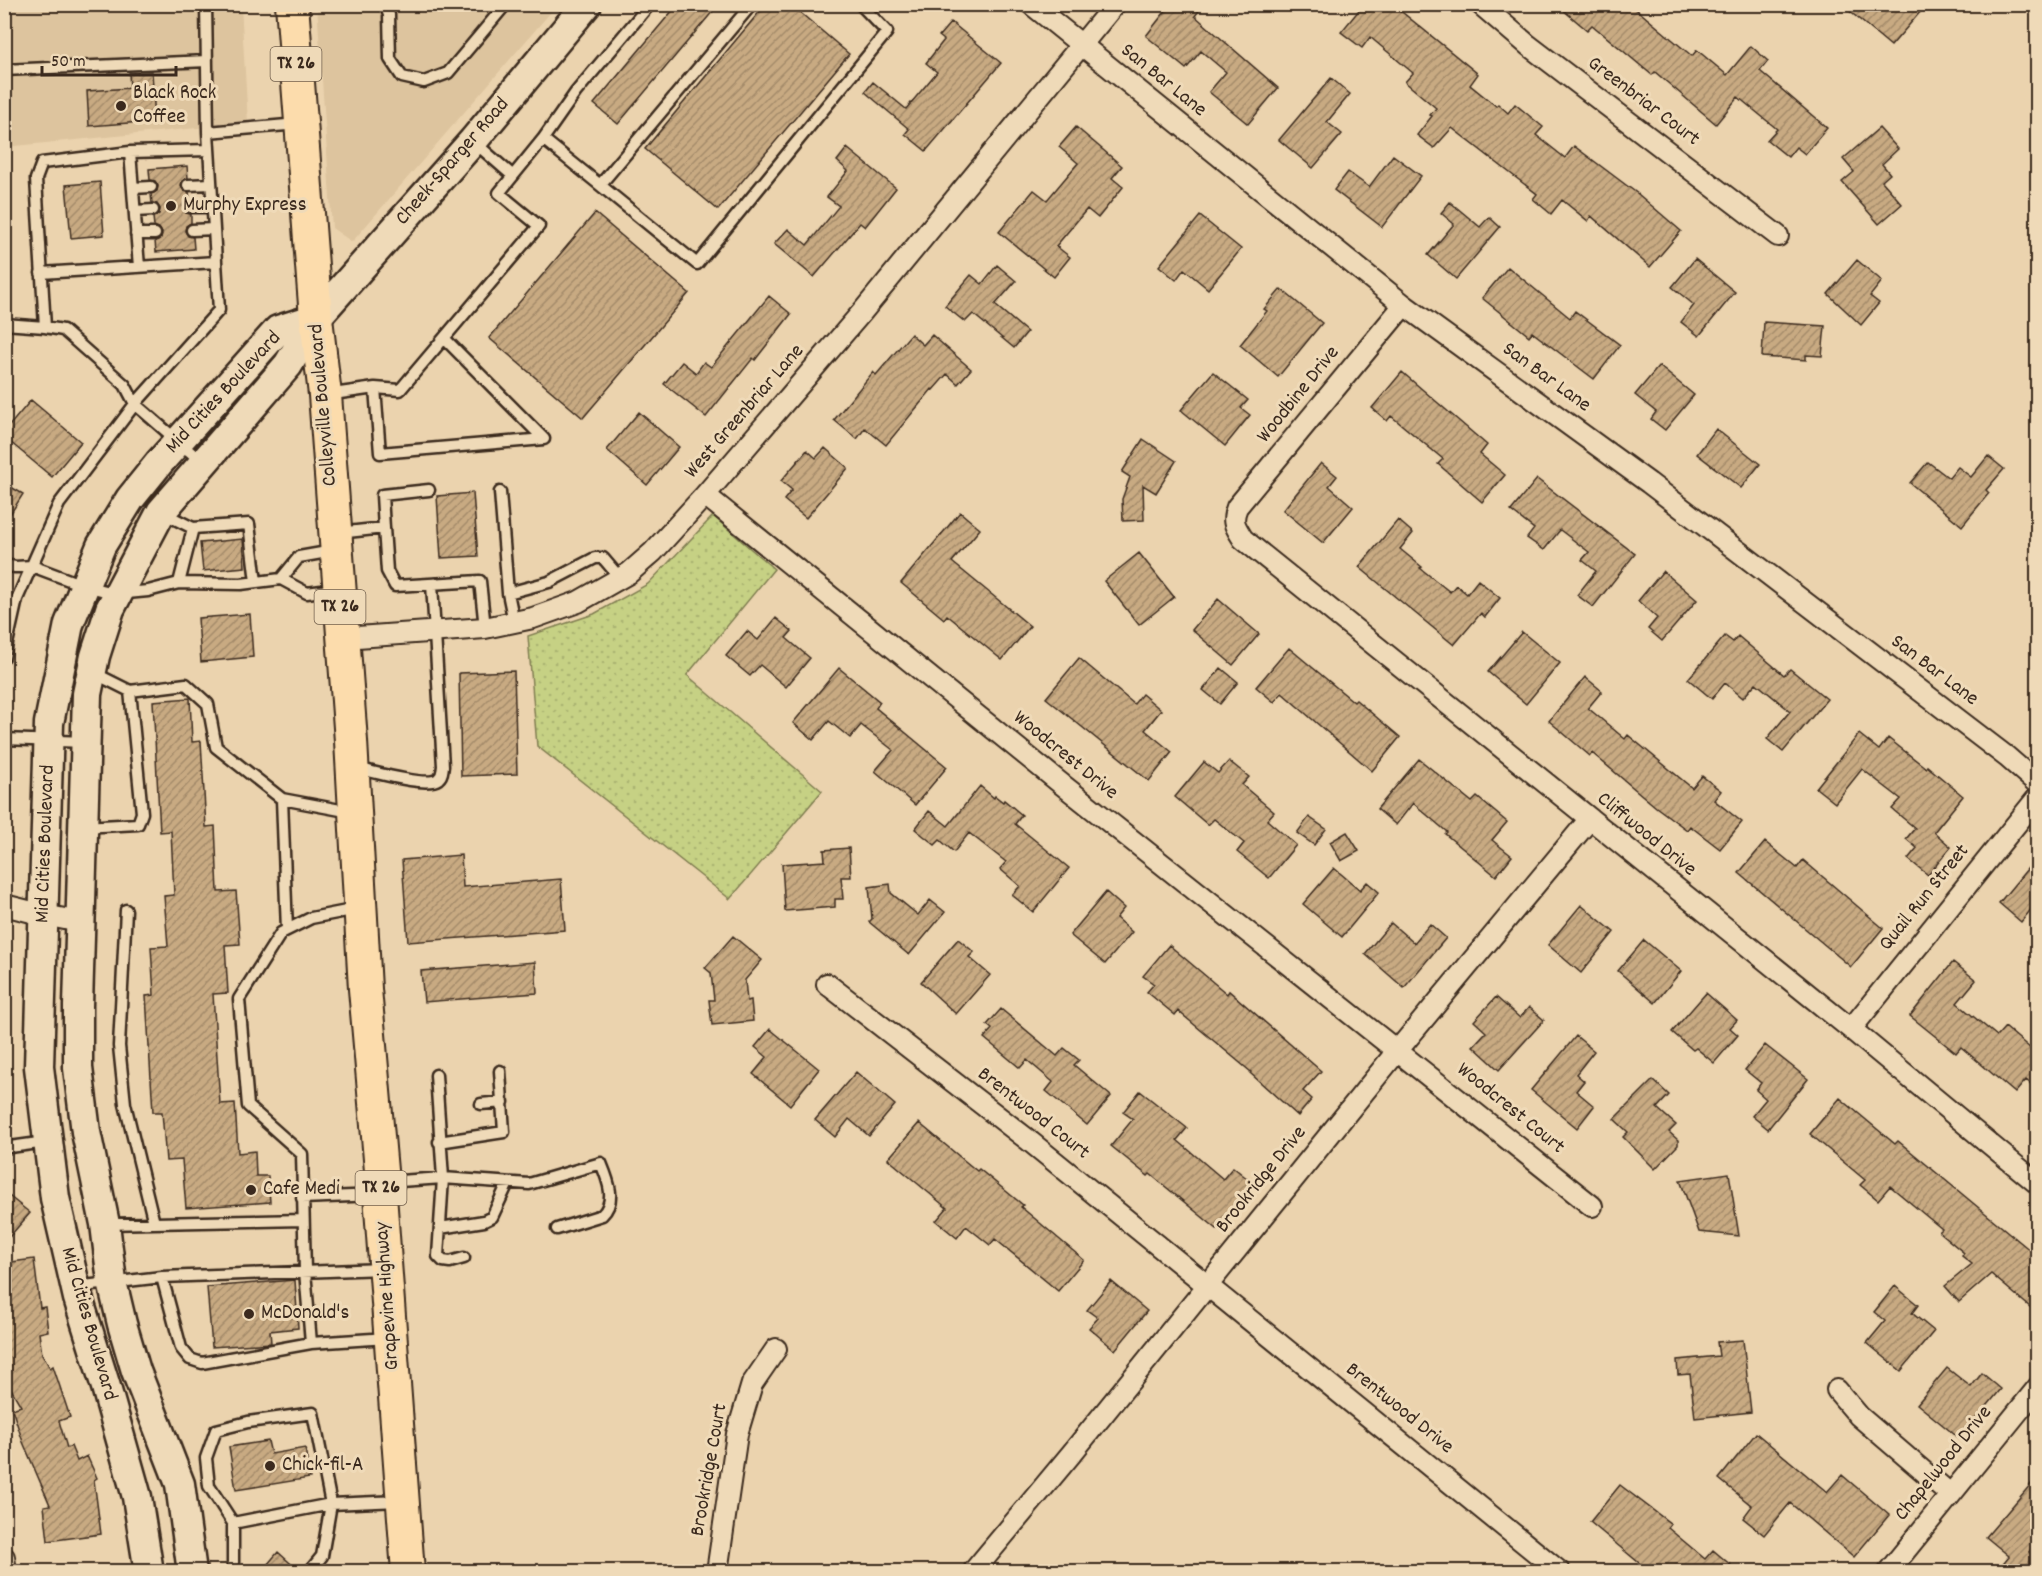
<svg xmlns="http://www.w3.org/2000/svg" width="2042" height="1576" font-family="Dekko,sans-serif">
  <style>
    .built { fill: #ddc49e }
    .grass { fill: url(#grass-dots); stroke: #807e51; stroke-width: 1.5 }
    .building { fill: url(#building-hatch); stroke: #3b2a1e; stroke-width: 1.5 }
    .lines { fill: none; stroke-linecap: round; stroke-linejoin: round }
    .lane-casing { stroke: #3b2a1e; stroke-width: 15 }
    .street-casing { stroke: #3b2a1e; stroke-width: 24 }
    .secondary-casing { stroke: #3b2a1e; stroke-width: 33 }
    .primary-casing { stroke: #3b2a1e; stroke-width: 36 }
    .lane { stroke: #efdab8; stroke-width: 10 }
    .street { stroke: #efdab8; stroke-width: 20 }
    .secondary { stroke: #efdab8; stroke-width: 28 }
    .primary { stroke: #fcdcac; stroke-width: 32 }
    .poi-dot { fill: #3b2a1e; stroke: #efdab8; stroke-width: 2 }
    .labels { text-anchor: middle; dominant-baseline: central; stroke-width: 6; stroke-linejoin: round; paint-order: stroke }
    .shield { fill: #efdab8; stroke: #715f4c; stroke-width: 1.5 }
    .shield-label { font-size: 20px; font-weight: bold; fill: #3b2a1e }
    .street-label { font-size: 21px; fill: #3b2a1e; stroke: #efdab8 }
    .poi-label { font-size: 21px; fill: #3b2a1e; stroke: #efdab8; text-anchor: start }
  </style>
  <defs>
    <pattern id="grass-dots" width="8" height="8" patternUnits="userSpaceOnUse" patternTransform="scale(1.5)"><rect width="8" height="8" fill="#c6d184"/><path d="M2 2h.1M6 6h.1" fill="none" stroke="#abb472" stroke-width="1.8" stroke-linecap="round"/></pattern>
    <pattern id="building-hatch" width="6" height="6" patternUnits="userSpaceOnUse" patternTransform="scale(1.5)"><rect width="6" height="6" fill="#c8aa82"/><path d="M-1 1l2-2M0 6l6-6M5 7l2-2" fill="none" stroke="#a48b6a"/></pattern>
  </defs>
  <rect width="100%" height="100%" fill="#ebd3ae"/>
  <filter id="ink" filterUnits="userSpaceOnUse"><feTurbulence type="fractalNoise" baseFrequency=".0167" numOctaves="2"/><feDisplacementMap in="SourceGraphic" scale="12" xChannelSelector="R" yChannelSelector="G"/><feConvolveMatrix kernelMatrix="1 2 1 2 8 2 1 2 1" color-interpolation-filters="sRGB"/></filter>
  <g filter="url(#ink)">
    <path class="built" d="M5 5H241L248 123 5 147Z
      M317 5H557L352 242 332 228Z"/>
    <path class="grass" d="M713 516 774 569 687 675 822 791 730 899 537 746 528 636 594 614 648 584Z"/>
    <path class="building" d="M678 4H719L618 124 594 104Z
      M766 4H790L849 54 718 210 645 149Z
      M1171 4H1204L1195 16 1278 88 1248 124 1209 92 1226 72 1201 51 1186 69 1146 36Z
      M1364 4H1392L1478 74 1470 85 1496 106 1498 104 1508 113 1515 104 1543 127 1536 135 1565 158 1574 146 1638 194 1681 231 1650 267 1591 216 1588 221 1562 200 1551 214 1533 199 1537 194 1452 128 1434 148 1417 135 1432 116 1430 115 1436 108 1405 82 1413 73 1370 37 1362 48 1341 32Z
      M1556 4H1630L1692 56 1697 50 1727 75 1751 46 1768 61 1760 71 1827 128 1805 154 1796 147 1788 157 1767 140 1777 129 1738 97 1716 124 1655 72 1652 75 1592 25 1587 30Z
      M1841 4H1913L1921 11 1891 46Z
      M951 22 1001 63 926 151 905 134 909 129 865 92 873 82 906 109 937 72 926 63 944 40 939 36Z
      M152 72 155 121 89 126 87 91 130 88 129 73Z
      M1331 78 1350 94 1327 122 1342 134 1313 168 1279 140Z
      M1076 127 1122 166 1112 178 1123 187 1098 218 1087 209 1056 246 1070 257 1054 277 999 232 1034 190 1047 200 1078 163 1059 147Z
      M1879 128 1898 149 1882 164 1890 174 1882 181 1902 204 1879 224 1842 182 1854 172 1843 159Z
      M847 148 896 188 865 227 860 223 814 277 774 244 788 229 807 245 839 206 827 197 848 171 837 161Z
      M1393 155 1421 176 1382 227 1334 190 1348 172 1369 187Z
      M187 166 188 178 182 181 181 186 184 191 189 192 190 200 184 203 183 208 186 213 191 214V223L186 226 185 231 188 236 193 237 194 249 156 252 155 241 161 238 162 233 159 228 154 226 153 217 159 214 160 209 157 204 152 203 151 194 157 191 158 186 155 181 150 180 149 169Z
      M100 182 104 235 71 238 66 185Z
      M1450 202 1480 227 1489 217 1500 227 1456 279 1428 255 1454 224 1441 213Z
      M595 213 689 293 583 418 489 338Z
      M1200 216 1241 249 1208 289 1184 269 1176 280 1159 266Z
      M1695 259 1735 292 1699 336 1681 322 1694 305 1672 287Z
      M1857 260 1882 281 1870 296 1879 303 1861 325 1828 294Z
      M997 265 1016 281 995 305 1027 332 1014 348 973 314 965 322 945 306 971 275 982 284Z
      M1508 267 1570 318 1575 311 1620 345 1594 379 1532 332 1529 336 1482 298Z
      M1281 289 1322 323 1278 377 1240 345 1267 311 1264 309Z
      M769 296 791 314 755 360 753 358 706 417 664 384 682 362 696 373 704 362 711 367Z
      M1764 322 1825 326 1822 356 1806 355V360L1762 357Z
      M911 334 923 345 932 335 971 369 958 384 947 374 933 390 932 389 886 445 865 428 857 439 834 420 873 372 876 375Z
      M1659 366 1694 395 1665 430 1651 419 1656 412 1635 395Z
      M1213 372 1248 400 1241 408 1250 415 1225 446 1181 410Z
      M1402 372 1487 445 1480 454 1505 475 1482 502 1438 464 1443 459 1391 416 1387 421 1372 408Z
      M31 400 81 442 52 477 4 437V432Z
      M639 412 679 447 647 485 607 450Z
      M1716 429 1760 464 1741 488 1697 454Z
      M1143 439 1176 461 1156 493 1143 485 1144 520 1123 521 1122 499 1130 477 1122 472Z
      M825 448 848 468 806 518 784 500 792 490 781 481 807 450 816 458Z
      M1988 456 2004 469 1986 490 1989 493 1962 526 1910 483 1928 462 1949 478 1958 467 1971 477Z
      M1321 463 1337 476 1329 486 1353 507 1323 543 1283 510Z
      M1537 479 1635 554 1593 607 1577 595 1596 571 1582 560 1589 552 1560 530 1544 550 1527 538 1534 529 1511 511Z
      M4 483 23 494 4 524Z
      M473 493 478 556 441 558 437 496Z
      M960 512 980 529 952 562 1030 626 1002 660 947 615 944 619 901 583Z
      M1398 520 1413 533 1400 549 1422 567 1420 568 1450 592 1456 585 1467 594 1478 580 1500 598 1485 617 1481 613 1454 645 1359 567Z
      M243 539 245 567 203 571 200 543Z
      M1139 553 1174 597 1139 625 1104 581Z
      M1663 571 1697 600 1662 641 1648 629 1657 618 1638 601Z
      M1218 599 1259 634 1233 665 1192 630Z
      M250 614 253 657 201 662 198 618Z
      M776 618 792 631 786 638 810 658 786 687 760 665 750 676 726 656 747 631 758 640Z
      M1522 632 1560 663 1526 704 1488 672Z
      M1725 636 1733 642 1738 636 1784 675 1790 669 1827 699 1783 752 1767 739 1790 711 1756 683 1743 698 1725 683 1712 699 1688 679Z
      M1289 648 1354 702 1356 700 1400 737 1372 771 1282 693 1274 702 1256 687Z
      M1079 658 1134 704 1142 694 1161 710 1145 730 1172 752 1149 781 1046 698Z
      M839 668 880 702 876 708 947 767 915 805 875 771 893 750 861 725 850 738 829 721 813 740 793 723Z
      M1221 668 1238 682 1220 704 1203 690Z
      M514 671 517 774 461 776 459 673Z
      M1585 677 1602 691 1588 708 1625 739 1628 735 1692 788 1702 776 1721 791 1714 800 1742 822 1720 849 1690 826 1687 830 1656 807 1592 753 1590 756 1549 721Z
      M190 698 192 742 201 741 206 827 215 826 218 892 236 891 240 944 225 945 228 993 213 994 220 1104 235 1103 238 1153 255 1151 256 1176H268L270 1202 186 1208 182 1160 166 1161 162 1112H153L146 996 154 995 151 947 168 946 164 896 174 895 171 831 160 832 153 701Z
      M1859 734 1879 750 1888 738 1926 768 1927 766 1963 796 1934 832 1951 847 1928 875 1908 859 1917 848 1906 839 1915 828 1892 809 1901 799 1862 769 1835 803 1816 788Z
      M1419 759 1472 802 1477 797 1507 822 1492 840 1512 856 1496 876 1445 834 1447 832 1413 803 1396 825 1377 809Z
      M1229 761 1249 777 1242 785 1274 812 1267 820 1296 845 1269 878 1237 852 1244 843 1214 819 1208 825 1175 797 1204 762 1218 773Z
      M980 786 994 798 995 796 1003 802 1004 800 1022 815 1015 824 1069 868 1033 912 1012 895 1020 886 1000 869 1006 862 969 833 954 852 940 840 935 845 915 829 929 811 948 826Z
      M1309 817 1326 829 1314 845 1297 833Z
      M1347 832 1359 851 1341 861 1330 842Z
      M1765 842 1797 868 1803 860 1883 928 1851 967 1739 873Z
      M849 848 851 877H841L843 899H835V907L785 911 782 864 825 861 824 850Z
      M461 855 463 887 561 879 565 930 408 942 402 860Z
      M2037 857V902L2021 922 1999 903Z
      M1334 868 1360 890 1367 882 1379 892 1342 937 1303 904Z
      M890 884 891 893 918 915 930 900 945 912 909 955 869 922 872 919 869 887Z
      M1106 892 1124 908 1116 918 1132 932 1105 964 1070 935Z
      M1581 905 1614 932 1581 973 1548 945Z
      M1391 923 1414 943 1430 924 1446 938 1404 988 1365 954Z
      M733 936 762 960 745 980 747 1001 751 1000 753 1021 712 1025 709 1000H714L711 973 705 968Z
      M958 939 974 952 969 957 990 975 956 1014 921 982Z
      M1644 940 1681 971 1655 1003 1618 971Z
      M1169 945 1227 994 1229 991 1321 1071 1303 1091 1312 1099 1298 1116 1250 1073 1251 1072 1178 1011 1175 1015 1147 992 1154 984 1143 976Z
      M535 962 537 993 424 1002 421 971Z
      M1953 962 1976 980 1957 1003 1997 1036 2005 1027 2037 1054V1089L2026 1080 2015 1093 1961 1047 1956 1053 1910 1016Z
      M1706 993 1737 1020 1730 1028 1738 1035 1714 1063 1696 1048 1693 1050 1672 1032Z
      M1496 997 1520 1018 1529 1007 1544 1020 1499 1070 1473 1046 1486 1032 1474 1021Z
      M1001 1009 1057 1056 1064 1048 1079 1060 1074 1065 1111 1096 1087 1125 1046 1091 1053 1082 1027 1060 1020 1068 984 1038 992 1029 987 1025Z
      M770 1029 819 1069 790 1105 753 1074 767 1057 755 1047Z
      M1576 1036 1594 1051 1576 1074 1584 1081 1576 1091 1594 1106 1577 1128 1531 1090Z
      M1765 1045 1808 1079 1768 1129 1752 1116 1766 1099 1756 1090 1761 1083 1745 1070Z
      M856 1072 895 1105 869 1136 849 1119 835 1137 815 1120Z
      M1653 1080 1669 1095 1657 1108 1676 1125 1669 1132 1678 1140V1145L1655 1169 1623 1137 1628 1132 1614 1119Z
      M1140 1091 1187 1128 1177 1140 1223 1179 1233 1167 1254 1184 1217 1229 1150 1174 1148 1176 1111 1146 1133 1119 1123 1112Z
      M1840 1098 1895 1144 1898 1141 2037 1256V1313L1991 1274 1959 1302 1945 1286 1972 1264 1962 1256 1964 1253 1939 1232 1942 1229 1890 1186 1878 1200 1860 1185 1865 1180 1810 1134Z
      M919 1123 977 1171 979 1169 1023 1205 1021 1207 1084 1260 1058 1291 995 1239 990 1245 966 1226 957 1238 936 1221 947 1208 888 1159Z
      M1729 1173 1739 1236 1699 1232 1680 1180Z
      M4 1192 30 1213 4 1243Z
      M34 1259 40 1308 45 1307 48 1331 39 1333 42 1354 50 1368 53 1366 70 1417 59 1421 67 1448 71 1446 77 1461 87 1456 97 1478 94 1480 101 1534 48 1541 44 1506 50 1505 23 1442 12 1409 21 1406 4 1377V1263Z
      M295 1280 298 1328 270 1331 271 1343 212 1347 207 1287Z
      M1111 1281 1147 1311 1115 1350 1089 1328 1098 1318 1087 1310Z
      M1895 1286 1918 1305 1912 1313 1934 1331 1901 1371 1867 1343 1885 1321 1874 1312Z
      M1743 1340 1751 1412 1695 1418 1690 1374 1678 1375 1677 1360 1719 1356 1717 1342Z
      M1947 1368 1971 1387 1982 1373 2001 1389 1960 1439 1917 1404Z
      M1756 1433 1827 1492 1842 1475 1889 1515 1854 1557 1790 1503 1764 1535 1743 1518 1752 1506 1719 1479Z
      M268 1441 271 1454 305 1448 310 1478 236 1490 229 1447Z
      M2037 1477V1542L2029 1552 2037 1559V1565L2032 1572H1996L2009 1556 1986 1537Z
      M1620 1485 1671 1524 1668 1528 1705 1559 1713 1550 1739 1572H1650L1590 1522Z
      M278 1552 300 1572H261Z"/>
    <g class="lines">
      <defs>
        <path id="lane" d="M385 4 389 15 390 59 402 77 424 82 448 73 506 4
          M4 70 207 61
          M208 132 298 124
          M543 139 576 92 650 4
          M473 141 513 176
          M130 152 139 267
          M188 185 211 184
          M600 185 697 264 887 32 860 4
          M133 188 151 187
          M190 207H213
          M135 211 153 210
          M192 230 214 229
          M136 234H155
          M41 273 216 262
          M4 324 45 327 63 330 125 385 135 404 203 463
          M45 327 36 179 42 163 130 152 209 150
          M375 388 380 453 544 439 444 338
          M326 395 375 388 400 390 539 226 499 193 543 139 600 185 752 4
          M500 492 508 593 514 622
          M163 513 193 528 179 583
          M193 528 249 524 256 582
          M384 528 382 495 429 490
          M338 533 384 528 387 571 395 586 480 581 485 628
          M4 565 15 567 32 566 85 586 117 594 148 591 179 583 241 584 281 579 307 593 336 589
          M281 579 299 557 333 551
          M508 593 549 582 595 558H603L620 578
          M4 657 17 599 59 504 135 404 219 310 208 132 206 4
          M92 672 130 691 186 684 208 704 216 747 282 799 351 812
          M4 739 85 742
          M355 768C372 771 426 788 438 779 443 775 442 771 443 766L432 584
          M282 799 287 930
          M83 827 138 824 142 813 130 691
          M126 910 119 1046 125 1104 154 1223
          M436 1075 443 1178 438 1256 443 1261 450 1262 464 1258
          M481 1104 503 1102
          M439 1142 504 1132 500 1071
          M4 1146 10 1147 46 1142
          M385 1182 443 1178 529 1184 601 1163C608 1180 617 1201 602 1215L557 1229
          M302 1198 377 1195
          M105 1224 303 1220
          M440 1228 484 1221 492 1217 508 1183
          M162 1277 181 1348 190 1359 202 1363 311 1343 388 1338
          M75 1287 162 1277 383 1269
          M311 1343 305 1271 302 1154 248 1106 239 999 281 933 311 918 357 909
          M233 1523 331 1504 399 1501
          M233 1572V1523L209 1486 206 1458 216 1430 248 1422 313 1413 331 1504 322 1556 309 1572"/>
        <path id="street" d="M1031 4 1404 305 1649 483 2007 757 2038 784
          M1480 4 1528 45 1778 236
          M1404 305 1237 507C1231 522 1235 526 1243 539L1851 1029 2038 1184
          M705 495 1064 786 1592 1206
          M343 638 485 628 533 618 578 602 629 573 653 552 705 495 863 311 1115 4
          M4 905 44 915 80 922
          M827 984 1027 1139 1560 1572
          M1851 1029 2038 797
          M1837 1390 1859 1416 1950 1494
          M4 1557 6 1572
          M717 1572 737 1434 752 1384 776 1349
          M973 1572 1072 1453 1398 1050 1589 820
          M1888 1572 2038 1387"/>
        <path id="secondary" d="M149 1572 137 1497 106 1387 78 1298 55 1198 39 1067 49 723 69 624 101 546 130 499 159 463 278 330 316 318
          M192 1572 180 1484 136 1371 122 1324 112 1282 105 1224 86 1132 78 1068V1006L87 694 95 656 110 609 161 512 288 365 316 318 473 141 587 4"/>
        <path id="primary" d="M292 4 316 318 325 395 351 741 365 989 382 1182 380 1195 408 1572"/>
      </defs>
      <use href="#lane" class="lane-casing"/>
      <use href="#street" class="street-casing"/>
      <use href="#secondary" class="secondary-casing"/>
      <use href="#primary" class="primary-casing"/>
      <use href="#lane" class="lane"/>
      <use href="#street" class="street"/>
      <use href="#secondary" class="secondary"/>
      <use href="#primary" class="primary"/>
    </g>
  </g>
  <g class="poi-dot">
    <circle cx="121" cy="106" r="6"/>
    <circle cx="171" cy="206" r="6"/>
    <circle cx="251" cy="1190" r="6"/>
    <circle cx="249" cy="1314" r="6"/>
    <circle cx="270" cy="1466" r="6"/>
  </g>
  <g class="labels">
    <g class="shield">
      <rect x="270.5" y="47" width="51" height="34" rx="4.5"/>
      <rect x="314.5" y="590" width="51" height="34" rx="4.5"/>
      <rect x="355.5" y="1171" width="51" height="34" rx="4.5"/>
    </g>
    <g class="shield-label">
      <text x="296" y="64">TX 26</text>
      <text x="340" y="607">TX 26</text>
      <text x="381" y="1188">TX 26</text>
    </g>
    <g class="street-label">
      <text transform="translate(1163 81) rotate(39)">San Bar Lane</text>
      <text transform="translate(1643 102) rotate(37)">Greenbriar Court</text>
      <text transform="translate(453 162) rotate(-49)">Cheek-Sparger Road</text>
      <text transform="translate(1546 378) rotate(36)">San Bar Lane</text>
      <text transform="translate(224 393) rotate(-47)">Mid Cities Boulevard</text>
      <text transform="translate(1299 395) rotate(-51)">Woodbine Drive</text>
      <text transform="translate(324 405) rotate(-95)">Colleyville Boulevard</text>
      <text transform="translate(745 412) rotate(-49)">West Greenbriar Lane</text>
      <text transform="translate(1934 671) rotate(37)">San Bar Lane</text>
      <text transform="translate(1065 756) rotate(39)">Woodcrest Drive</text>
      <text transform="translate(1646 835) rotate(39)">Cliffwood Drive</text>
      <text transform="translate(46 844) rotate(-88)">Mid Cities Boulevard</text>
      <text transform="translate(1925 898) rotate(-51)">Quail Run Street</text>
      <text transform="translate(1510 1109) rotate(39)">Woodcrest Court</text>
      <text transform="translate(1033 1114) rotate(38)">Brentwood Court</text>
      <text transform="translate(1262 1180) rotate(-51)">Brookridge Drive</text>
      <text transform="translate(388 1296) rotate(-94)">Grapevine Highway</text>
      <text transform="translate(88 1324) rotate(74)">Mid Cities Boulevard</text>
      <text transform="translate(1399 1409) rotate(39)">Brentwood Drive</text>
      <text transform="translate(1944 1464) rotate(-51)">Chapelwood Drive</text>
      <text transform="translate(710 1470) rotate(-80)">Brookridge Court</text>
    </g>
    <g class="poi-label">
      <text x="133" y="94">Black Rock<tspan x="133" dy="24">Coffee</tspan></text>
      <text x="183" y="206">Murphy Express</text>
      <text x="263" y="1190">Cafe Medi</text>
      <text x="261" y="1314">McDonald's</text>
      <text x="282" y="1466">Chick-fil-A</text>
    </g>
  </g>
  <rect width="2042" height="1576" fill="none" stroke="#efdab8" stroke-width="24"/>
  <rect x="12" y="12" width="2018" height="1552" fill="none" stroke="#3b2a1e" stroke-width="2" filter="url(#ink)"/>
  <path d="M42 66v9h134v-9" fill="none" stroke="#3b2a1e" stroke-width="3"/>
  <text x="51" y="66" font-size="18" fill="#3b2a1e" stroke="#efdab8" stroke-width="4.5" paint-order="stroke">50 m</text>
</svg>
